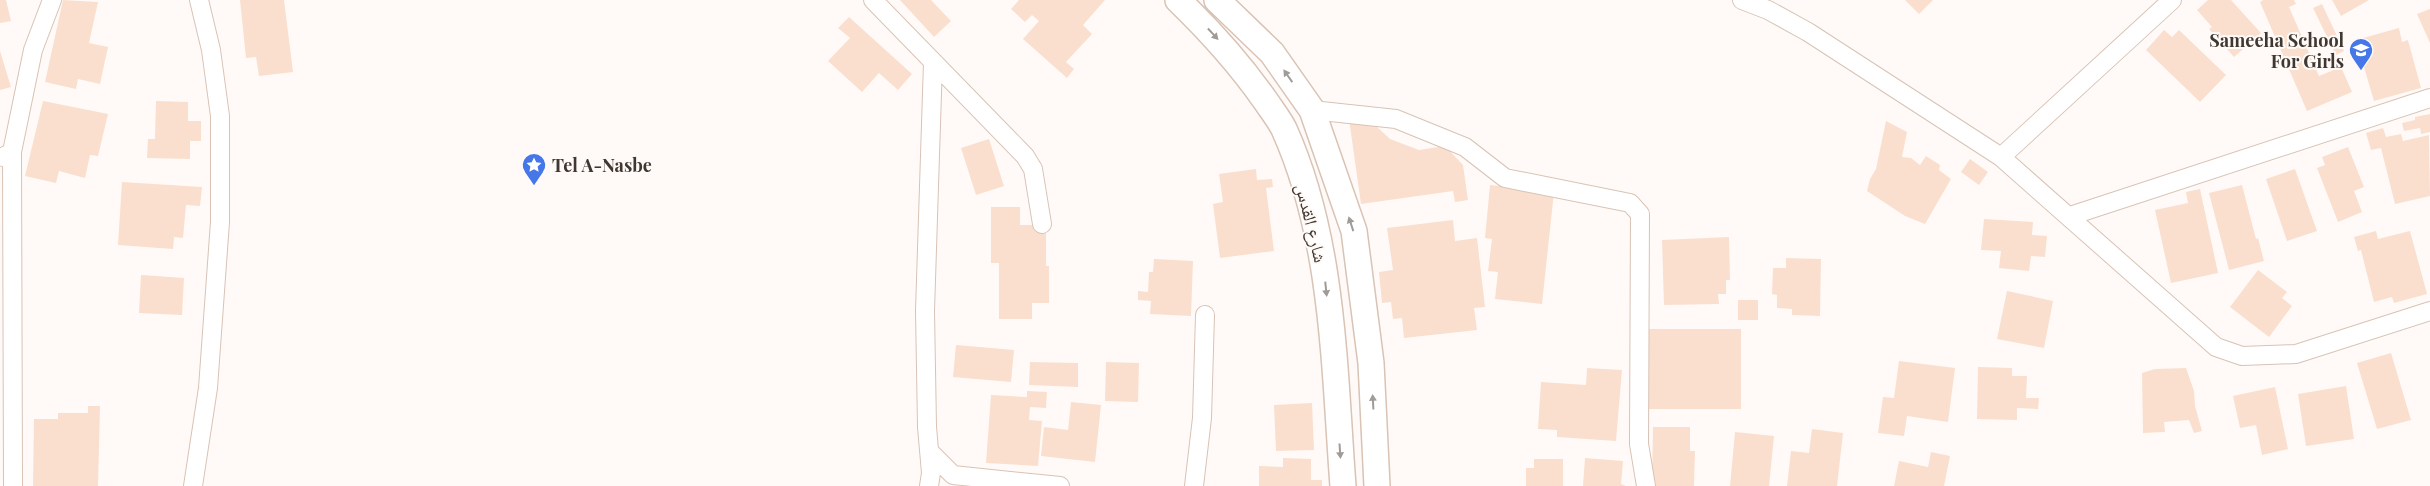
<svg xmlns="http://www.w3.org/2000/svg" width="2430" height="486" font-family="'Playfair Display','Noto Naskh Arabic',serif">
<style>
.building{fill:#fadfce}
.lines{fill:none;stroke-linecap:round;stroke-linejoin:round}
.street-casing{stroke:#d8c3b5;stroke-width:20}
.secondary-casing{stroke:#d8c3b5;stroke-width:28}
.street{stroke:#fff;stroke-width:18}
.secondary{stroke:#fff;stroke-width:25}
.oneway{fill:#9f9b98}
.labels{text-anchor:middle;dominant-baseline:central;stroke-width:4;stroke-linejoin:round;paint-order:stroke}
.poi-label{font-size:18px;font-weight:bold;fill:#3f3731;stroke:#fffaf7;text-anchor:end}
.street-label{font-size:18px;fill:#3f3731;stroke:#fffaf7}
</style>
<rect width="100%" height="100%" fill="#fffaf7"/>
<!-- building -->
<path class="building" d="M0,0H6L11,21L0,23Z
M63,0L98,2L89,43L108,47L100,84L78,79L76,89L45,82Z
M240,0H284L293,72L259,76L256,57L246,58Z
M900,0H931L951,21L934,37Z
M1019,0H1105L1083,25L1092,34L1066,62L1074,69L1067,78L1023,39L1039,21L1032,15L1025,22L1011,9Z
M1905,0H1933L1919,14Z
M2208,0H2231L2261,33L2234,57L2209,29L2212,27L2197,10Z
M2263,0H2294L2296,4L2289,7L2319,76L2341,67L2352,92L2307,111L2260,2Z
M2332,0H2369L2341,16Z
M2322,4L2344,51L2336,55L2313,8Z
M2430,9V43L2417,14Z
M849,17L912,74L898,90L879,73L862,92L828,61L850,38L838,28Z
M2399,28L2402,42L2408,40L2421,88L2374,101L2356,40Z
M2164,30L2172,37L2179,30L2226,75L2200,102L2146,50Z
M0,51L11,87L0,90Z
M43,101L108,114L98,156L90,155L85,178L59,171L56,183L25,176Z
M156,101L188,102V121H201V141H190V159L147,158L148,139H155Z
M2430,114V132L2421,134L2420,128L2404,131L2402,123L2415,120V117Z
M1349,119L1376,126L1390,139L1419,150L1445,146L1463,165L1468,200L1455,202L1453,191L1361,204Z
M1886,121L1907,132L1902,157L1911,158L1920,165L1926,156L1940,165L1939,170L1951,179L1925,224L1905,216L1867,191L1870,179L1876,169Z
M2383,128L2386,137L2401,134L2403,141L2429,135L2430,196L2395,204L2381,148L2371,150L2366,133Z
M989,139L1004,186L976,195L961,148Z
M2348,147L2364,187L2354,191L2362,212L2338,222L2317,168L2325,165L2322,157Z
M1970,159L1988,172L1979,185L1961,172Z
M1256,169L1257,180L1272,179L1273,187L1266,188L1274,251L1220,258L1213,204L1223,202L1219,174Z
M2295,169L2317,231L2287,241L2266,179Z
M122,182L202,187L200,206L186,205L183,238L174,237L173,249L118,245Z
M1490,185L1554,192L1542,304L1495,299L1498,272L1488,271L1492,239L1485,238Z
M2242,185L2256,239L2258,238L2264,261L2229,270L2209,193Z
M2200,189L2218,273L2171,283L2155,210L2188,203L2186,192Z
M991,207H1020V225H1046V266H1049V303H1032V319H999V263H991Z
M1984,219L2033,222L2032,235L2047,236L2045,257L2031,256L2029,271L1999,268L2001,251L1981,250Z
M1453,220L1455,241L1477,238L1485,307L1474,308L1477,330L1404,338L1402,318L1393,319L1391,302L1382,303L1379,272L1393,270L1387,228Z
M2376,231L2378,239L2410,231L2427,294L2394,303L2392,297L2374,302L2361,250L2358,251L2354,237Z
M1729,237L1730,280H1726V294H1718L1719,304L1664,305L1662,240Z
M1786,258L1821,259L1820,316L1792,315V309L1777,308V295L1772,294L1773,268H1786Z
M1154,259L1193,261L1191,316L1150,314L1151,301L1138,300V291L1148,292L1149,272H1153Z
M2258,270L2287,292L2282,298L2292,306L2269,337L2230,307Z
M141,275L184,278L182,315L139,313Z
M2007,291L2053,301L2044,348L1997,339Z
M1738,300H1758V320H1738Z
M1647,329H1741V409H1647Z
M956,345L1014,350L1011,382L953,377Z
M2391,353L2411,420L2377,429L2357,363Z
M1899,361L1955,368L1948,422L1907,416L1904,436L1878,433L1883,397L1894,398Z
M1030,362L1078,363V387L1029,385Z
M1106,362L1139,363L1138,402L1105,401Z
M1978,367L2012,368V376H2027L2026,398H2039L2038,409L2017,408V420L1977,419Z
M1587,368L1622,370L1616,441L1557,437V430L1538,429L1541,382L1586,385Z
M2186,368L2194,391L2195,406L2202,431L2194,433L2189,420L2164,422L2165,432L2143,433L2142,373L2155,369Z
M2346,386L2354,439L2306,446L2298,394Z
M2275,387L2288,449L2262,455L2256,425L2240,428L2233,396Z
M1027,391L1047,392L1046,408L1030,407L1029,420L1042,421L1038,466L986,463L991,395L1027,397Z
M1071,402L1101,405L1095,462L1041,456L1044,427L1068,430Z
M1312,403L1314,450L1276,451L1274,405Z
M88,406H100L98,486H33L34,419H58V413H88Z
M1653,427H1690V451H1695L1694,486H1655L1656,482H1652Z
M1812,429L1843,433L1837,486H1787L1791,451L1809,453Z
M1735,432L1774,436L1769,486H1730Z
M1931,452L1950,456L1944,486H1894L1899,461L1928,467Z
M1283,458L1311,459V480H1322V486H1259V466L1283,467Z
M1585,458L1623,461L1621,484L1626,486H1583Z
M1534,459H1563V486H1526V468H1534Z"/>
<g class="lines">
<!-- street casing -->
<g class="street-casing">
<path id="street" d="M873,0L1025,156L1033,169L1042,224
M1742,0L1768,10L1808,32L2001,157L2216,347L2242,356L2296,354L2430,311
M1312,110L1396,119L1465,147L1505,178L1630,203L1640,214L1639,444L1646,486
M12,152L13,486
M3,157L12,152L33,50L52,0
M2001,157L2172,0
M2070,216L2430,98
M930,452L953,475L1060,486
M193,486L208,388L220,222V116L211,50L199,0
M929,486L931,473L927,427L925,311L933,62
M1194,486L1202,418L1205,315"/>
</g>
<!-- secondary casing -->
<g class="secondary-casing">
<path id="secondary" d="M1178,0C1210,31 1239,63 1265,100C1271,109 1279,119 1284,129C1334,240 1334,367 1343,486
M1217,0L1272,53L1312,110L1354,231L1371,363L1377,486"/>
</g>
<!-- street -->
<use href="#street" class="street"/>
<!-- secondary -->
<use href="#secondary" class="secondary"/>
</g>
<!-- one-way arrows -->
<defs><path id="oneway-solid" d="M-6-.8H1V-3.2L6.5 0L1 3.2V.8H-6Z" transform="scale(1.25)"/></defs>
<g class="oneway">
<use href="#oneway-solid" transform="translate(1213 34) rotate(47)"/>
<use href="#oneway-solid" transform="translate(1288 76) rotate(-125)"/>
<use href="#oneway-solid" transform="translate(1351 224) rotate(-108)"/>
<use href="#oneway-solid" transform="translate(1326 289) rotate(84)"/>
<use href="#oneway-solid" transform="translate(1373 402) rotate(-93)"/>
<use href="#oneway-solid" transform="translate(1340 451) rotate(86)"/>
</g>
<!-- icons -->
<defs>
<g id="school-pin" transform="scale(1.25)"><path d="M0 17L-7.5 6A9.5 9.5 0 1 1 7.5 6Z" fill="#4577e8" stroke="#fffaf7"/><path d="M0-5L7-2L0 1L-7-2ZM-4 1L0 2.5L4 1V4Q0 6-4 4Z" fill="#fff"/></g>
<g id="sight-pin" transform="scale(1.25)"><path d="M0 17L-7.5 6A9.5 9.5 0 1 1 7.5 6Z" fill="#4577e8" stroke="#fffaf7"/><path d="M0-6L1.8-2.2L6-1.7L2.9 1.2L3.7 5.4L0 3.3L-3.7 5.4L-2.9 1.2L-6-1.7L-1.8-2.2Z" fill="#fff"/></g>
</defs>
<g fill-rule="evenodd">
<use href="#school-pin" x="2361" y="50"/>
<use href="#sight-pin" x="534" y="165"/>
</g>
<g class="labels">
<!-- poi labels -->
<g class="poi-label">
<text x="2344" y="40">Sameeha School<tspan x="2344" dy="21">For Girls</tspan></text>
<text x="552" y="165" text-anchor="start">Tel A-Nasbe</text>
</g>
<!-- street labels -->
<g class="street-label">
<text transform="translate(1312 223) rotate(76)">شارع القدس</text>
</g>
</g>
</svg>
